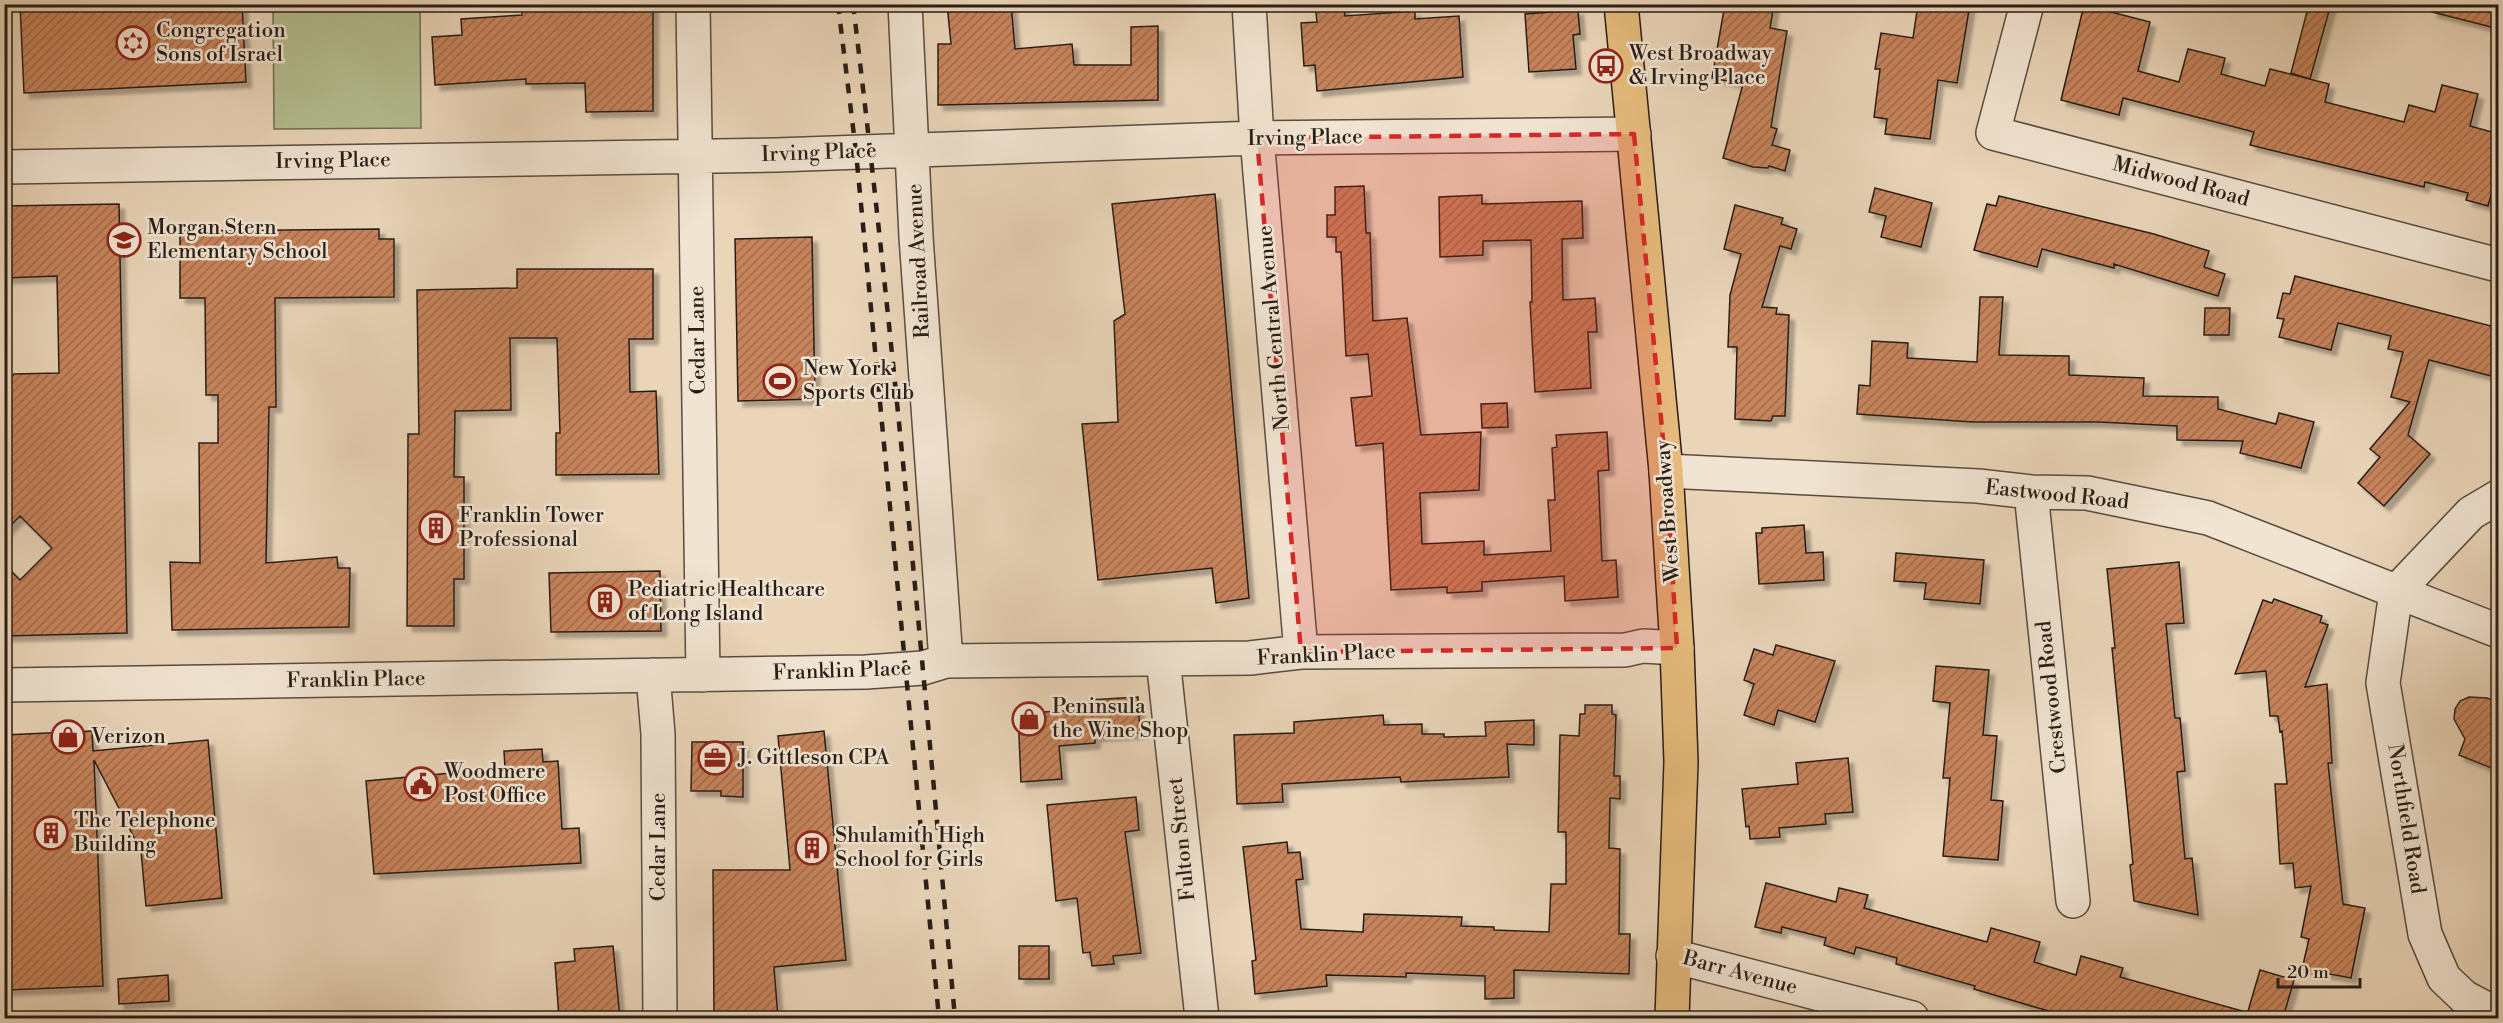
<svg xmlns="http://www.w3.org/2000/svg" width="2503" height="1023" font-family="'Libre Bodoni',serif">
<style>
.green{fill:#b4be91;stroke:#6e6e54;stroke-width:1.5}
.building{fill:url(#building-hatch);stroke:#281e17;stroke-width:1.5;filter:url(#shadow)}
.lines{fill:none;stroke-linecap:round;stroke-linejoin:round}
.minor-casing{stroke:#584c40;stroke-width:36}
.major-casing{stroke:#281e17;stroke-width:36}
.minor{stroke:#f1e4d2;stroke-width:33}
.major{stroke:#e5ba7c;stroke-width:33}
.rail{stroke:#281e17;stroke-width:4.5;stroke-dasharray:10 10;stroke-linecap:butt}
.marked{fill:#d62828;fill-opacity:0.2;stroke:#d62828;stroke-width:4.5;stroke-dasharray:12 8;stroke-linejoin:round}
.labels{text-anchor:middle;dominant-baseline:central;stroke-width:5;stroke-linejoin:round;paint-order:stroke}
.poi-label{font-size:21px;fill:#281e17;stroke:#f1e4d2;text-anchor:start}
.street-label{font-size:21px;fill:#281e17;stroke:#f1e4d2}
</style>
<defs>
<pattern id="building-hatch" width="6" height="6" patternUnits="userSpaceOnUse" patternTransform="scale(1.5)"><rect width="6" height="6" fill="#c7845b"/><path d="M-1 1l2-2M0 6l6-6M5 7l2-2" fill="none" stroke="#a26b4a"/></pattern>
<filter id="shadow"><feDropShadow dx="5.5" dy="5.5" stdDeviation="1.5" flood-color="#0004"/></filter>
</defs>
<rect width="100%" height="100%" fill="#ead5b9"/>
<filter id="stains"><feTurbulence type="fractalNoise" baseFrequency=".00333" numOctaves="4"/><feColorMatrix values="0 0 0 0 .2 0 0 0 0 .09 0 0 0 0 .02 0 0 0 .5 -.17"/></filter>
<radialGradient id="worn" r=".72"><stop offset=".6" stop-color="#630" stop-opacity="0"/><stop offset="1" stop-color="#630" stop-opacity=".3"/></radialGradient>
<!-- green -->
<path class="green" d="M273,5H420L421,128L274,129Z"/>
<!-- building -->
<path class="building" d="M20,4H242L246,82L24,93Z
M522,4H653V111L586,112L585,83L526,84V79L435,85L432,37L462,35L461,19L522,15Z
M947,4H1011L1015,49L1072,44L1074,65H1131V27L1158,26V100L938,105V44H951Z
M1315,4H1344L1345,16L1415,11V19L1459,16L1463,77L1317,91L1315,65L1304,66L1301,23L1317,22Z
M1725,4H1774L1770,28L1787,31L1771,127L1777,129L1772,145L1790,150L1785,171L1769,166L1768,168L1753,167L1723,158L1743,84L1712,78Z
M1918,4H1970L1957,83L1938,80L1930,139L1885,134L1887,119L1874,117L1880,69H1875L1881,33L1913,38Z
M2309,4H2331L2310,79L2291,73Z
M2433,4H2499V29L2432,12Z
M2084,5L2150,22L2138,71L2179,82L2188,49L2225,58L2221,74L2265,86L2270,69L2329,84L2325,102L2404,122L2409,105L2435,112L2442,85L2478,94L2470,126L2499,134V197L2491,195L2488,206L2466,200L2468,193L2425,182L2424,187L2250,145L2254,132L2123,98L2119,115L2061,100Z
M1578,10L1580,34L1573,35L1576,69L1529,72L1525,14Z
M1364,186L1366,233H1370L1373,321L1407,318L1421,435L1481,432L1479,490L1420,493L1422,544L1484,541V555L1551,551L1548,500H1555L1552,448L1557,447L1556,435L1607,432L1609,470L1598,471L1602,561L1616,560L1618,597L1565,601L1564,576L1482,582V591L1447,593V587L1391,590L1383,443L1356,446L1351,398L1372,396L1368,354L1346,356L1341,252H1336V237H1327V215H1335V187Z
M1875,188L1932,203L1921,247L1881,237L1886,216L1869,212Z
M1215,194L1249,598L1216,603L1212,568L1098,580L1082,424L1118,422L1114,321L1125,314L1112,204Z
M1482,195V204L1582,201L1583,238L1562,239L1563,300L1595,298L1597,332H1588L1591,388L1535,392L1530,302H1532L1531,240L1483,241V255L1440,257L1439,197Z
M1999,196L2154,234L2209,251L2204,267L2225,274L2218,296L2114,264V268L2042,249L2037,267L1974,250L1987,204L1996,206Z
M119,204L127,633L4,636V564L20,580L52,548L20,516L4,532V387L14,374L59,373L57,276L4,278V206Z
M1735,205L1783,218L1781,224L1797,229L1791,249L1780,246L1762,307L1777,308L1776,314L1789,315L1785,416H1773L1771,421L1735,419L1737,347H1728L1730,295L1741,254L1724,249Z
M379,229V239H394V297L275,298L276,407H269L266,563L337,557L338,568H350L349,627L172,630L170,562L200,563L199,443H218V395H206L205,298H180V231Z
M812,237L815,399L738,401L735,239Z
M517,269H653V339H629L630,392L656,391L659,474L556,475V433H560L557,338H510L511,410L455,411L454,477H464V579H454V626H407L408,434H419L417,290L517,288Z
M2295,276L2499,328V378L2429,360L2408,435L2430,454L2384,506L2358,483L2380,457L2370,449L2410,402L2391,397L2403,352L2388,349L2391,336L2338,323L2331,350L2279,337L2284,319L2277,318L2283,293L2290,294Z
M1980,297H2003L1999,355L2069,356V375L2144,378L2143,396L2218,397V409L2276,424L2279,413L2314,422L2301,468L2240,453L2243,441L2177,440V426L2099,422H1972L1857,414L1859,385L1870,386L1872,341L1908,343L1907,358L1977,362Z
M2205,308H2230L2229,335H2204Z
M1507,403L1508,427L1482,428L1481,404Z
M1804,525L1806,553L1823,552L1824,580L1759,584L1756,533H1762V528Z
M1896,553L1984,560L1980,604L1924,599L1926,583L1894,581Z
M2179,562L2184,623L2166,624L2175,718H2180L2185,771L2177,772L2185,859L2192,858L2198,915L2134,901L2130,865L2133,864L2112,648H2115L2107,569Z
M660,571L661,631L551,632L549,573Z
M2274,599L2322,616L2320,622L2328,625L2305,687L2327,684L2332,763H2328L2343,904L2365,908L2351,978L2302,969L2309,939L2301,937L2311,886L2295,888L2293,863L2280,864L2275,784H2287L2282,731L2280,732L2278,716H2270L2266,671L2235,674L2263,600L2272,603Z
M1776,645L1835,661L1815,722L1778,710L1774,725L1744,715L1754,684L1744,680L1754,649L1773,655Z
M1936,666L1989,670L1983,735L1997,736L1991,800L2003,801L1998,860L1943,856L1950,778H1943L1950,703L1933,701Z
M1138,697L1140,733L1095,736V743L1059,746L1062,779L1021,782L1018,713L1089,710V700Z
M2469,697L2487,698L2499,703V771L2459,755L2465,739L2454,719L2455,709L2460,701Z
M1585,705H1612V714L1616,715L1614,776H1620V799L1610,798L1609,848L1620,849L1619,934H1630L1629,974L1514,970V998L1485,999V976L1406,973V977L1326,975L1327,986L1255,994L1252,961L1256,960L1243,847L1287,842L1288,853L1300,852L1303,879L1296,880L1301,929L1363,932L1364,914L1462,917L1461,926L1494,927V930L1549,932L1551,884H1566V832H1558L1560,735L1579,736L1580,714H1585Z
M1383,715L1384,725L1422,724V734H1444V737L1486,736L1485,722L1534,720V745L1507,744L1509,777L1401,782L1400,777L1282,784L1283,802L1237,804L1234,735L1294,733V722Z
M92,731L93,751L208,740L222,898L146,906L141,851L94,760L103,986L7,990L4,735Z
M824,731L846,960L774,967L778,1018H714L713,870H790L778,736Z
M692,742H743V797L721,796V791H691Z
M542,749L543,762L558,761L562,829L579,828L581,863L374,874L366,781L505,768L504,751Z
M1848,758L1853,812L1825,814L1826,824L1779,828L1780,837L1750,839L1749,826L1746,827L1742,789L1798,784L1796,763Z
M1136,797L1139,830L1125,832L1141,953L1113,956L1114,964L1092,966L1090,952L1083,953L1077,898L1056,901L1047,805Z
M1766,883L1836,902L1839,888L1868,895L1864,908L1987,942L1991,928L2040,942L2034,962L2076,975L2081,956L2123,968L2120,977L2246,1012L2245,1018H2074L2038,1008L1974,989L1975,986L1896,964L1897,958L1856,947L1854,954L1824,945L1826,938L1782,927L1781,933L1755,927Z
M613,946L620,1018H559L555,963L575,961L574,949Z
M1019,946H1049V979H1019Z
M2260,970L2294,980L2283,1018H2246Z
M168,975L169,1001L119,1004L118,979Z"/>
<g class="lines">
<!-- minor casing -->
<g class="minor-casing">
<path id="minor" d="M693,4L703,675
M905,4L916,237L946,661
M1249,4L1257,138L1301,652
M2027,4L1993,133L2498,265
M4,167L776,155L1257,138L1634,134
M1666,471L1978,486L2031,492L2087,493L2208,518L2498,631
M2031,492L2073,901
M2498,497L2471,513L2396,592L2383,683L2425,934L2444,978L2464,997L2498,1015
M1163,659L1202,1018
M653,675L658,734L660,1018
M4,685L866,672L923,668L946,661L1250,658L1301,652L1625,650L1643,646L1677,648
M1673,956L1912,1018"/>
</g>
<!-- major casing -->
<g class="major-casing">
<path id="major" d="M1621,4L1666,471L1677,648L1681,762L1672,1018"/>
</g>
<!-- minor -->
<use href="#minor" class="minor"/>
<!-- major -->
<use href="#major" class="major"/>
<!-- rail -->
<path class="rail" d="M838,4L856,152L939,1018
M853,4C894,342 924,680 955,1018"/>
</g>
<!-- marked area -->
<path class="marked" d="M1634,134L1666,471L1677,648L1301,652L1257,138Z"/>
<!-- icons -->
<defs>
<g id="synagogue-ring" transform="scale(1.725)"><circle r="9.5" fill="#f1e4d2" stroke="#8f2418" stroke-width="1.5"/><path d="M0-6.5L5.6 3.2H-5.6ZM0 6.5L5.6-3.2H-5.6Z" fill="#8f2418"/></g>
<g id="bus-ring" transform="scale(1.725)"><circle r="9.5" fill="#f1e4d2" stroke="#8f2418" stroke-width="1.5"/><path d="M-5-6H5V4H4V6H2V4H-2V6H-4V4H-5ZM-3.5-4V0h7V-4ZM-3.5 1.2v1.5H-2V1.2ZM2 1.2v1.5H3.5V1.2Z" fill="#8f2418"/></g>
<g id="school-ring" transform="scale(1.725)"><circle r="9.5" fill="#f1e4d2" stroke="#8f2418" stroke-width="1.5"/><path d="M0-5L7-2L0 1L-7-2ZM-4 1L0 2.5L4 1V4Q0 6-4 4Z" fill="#8f2418"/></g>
<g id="stadium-ring" transform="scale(1.725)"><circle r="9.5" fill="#f1e4d2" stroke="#8f2418" stroke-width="1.5"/><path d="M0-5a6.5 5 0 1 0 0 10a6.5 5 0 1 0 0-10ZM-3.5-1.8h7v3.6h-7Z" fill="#8f2418"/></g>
<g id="building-ring" transform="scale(1.725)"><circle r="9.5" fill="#f1e4d2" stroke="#8f2418" stroke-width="1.5"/><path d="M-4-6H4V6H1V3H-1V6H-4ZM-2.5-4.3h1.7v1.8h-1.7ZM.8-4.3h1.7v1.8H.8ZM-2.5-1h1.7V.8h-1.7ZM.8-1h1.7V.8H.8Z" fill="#8f2418"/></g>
<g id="shop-ring" transform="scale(1.725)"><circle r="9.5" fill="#f1e4d2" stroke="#8f2418" stroke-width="1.5"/><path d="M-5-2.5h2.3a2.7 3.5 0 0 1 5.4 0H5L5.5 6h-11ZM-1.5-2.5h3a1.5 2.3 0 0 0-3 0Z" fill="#8f2418"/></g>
<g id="office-ring" transform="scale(1.725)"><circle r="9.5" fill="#f1e4d2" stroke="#8f2418" stroke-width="1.5"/><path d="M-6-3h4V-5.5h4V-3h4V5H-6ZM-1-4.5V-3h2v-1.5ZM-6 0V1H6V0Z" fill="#8f2418"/></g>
<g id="civic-ring" transform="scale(1.725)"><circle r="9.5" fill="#f1e4d2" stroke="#8f2418" stroke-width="1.5"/><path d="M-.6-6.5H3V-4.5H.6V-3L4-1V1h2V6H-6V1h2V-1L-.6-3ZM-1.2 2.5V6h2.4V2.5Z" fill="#8f2418"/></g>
</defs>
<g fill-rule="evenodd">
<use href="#synagogue-ring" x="133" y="43"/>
<use href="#bus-ring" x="1606" y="66"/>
<use href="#school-ring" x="124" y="240"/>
<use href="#stadium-ring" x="780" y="381"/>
<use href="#building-ring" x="436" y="528"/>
<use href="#building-ring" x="605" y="602"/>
<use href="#shop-ring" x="1029" y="719"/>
<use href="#shop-ring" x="68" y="737"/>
<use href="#office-ring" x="715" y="758"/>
<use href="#civic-ring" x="421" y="784"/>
<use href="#building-ring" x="51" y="833"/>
<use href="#building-ring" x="812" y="848"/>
</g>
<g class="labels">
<!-- poi labels -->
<g class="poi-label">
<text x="156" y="31">Congregation<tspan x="156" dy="24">Sons of Israel</tspan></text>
<text x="1629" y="54">West Broadway<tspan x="1629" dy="24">&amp; Irving Place</tspan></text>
<text x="147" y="228">Morgan Stern<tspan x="147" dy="24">Elementary School</tspan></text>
<text x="803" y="369">New York<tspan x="803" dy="24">Sports Club</tspan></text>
<text x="459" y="516">Franklin Tower<tspan x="459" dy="24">Professional</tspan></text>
<text x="628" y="590">Pediatric Healthcare<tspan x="628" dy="24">of Long Island</tspan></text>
<text x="1052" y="707">Peninsula<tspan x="1052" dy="24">the Wine Shop</tspan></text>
<text x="91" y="737">Verizon</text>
<text x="738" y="758">J. Gittleson CPA</text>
<text x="444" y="772">Woodmere<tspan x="444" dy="24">Post Office</tspan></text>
<text x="74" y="821">The Telephone<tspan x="74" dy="24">Building</tspan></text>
<text x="835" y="836">Shulamith High<tspan x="835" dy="24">School for Girls</tspan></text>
</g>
<!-- street labels -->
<g class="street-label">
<text transform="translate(1305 138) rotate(-1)">Irving Place</text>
<text transform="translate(819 153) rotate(-2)">Irving Place</text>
<text transform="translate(333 161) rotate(-1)">Irving Place</text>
<text transform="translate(2181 182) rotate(15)">Midwood Road</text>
<text transform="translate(919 261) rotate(-93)">Railroad Avenue</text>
<text transform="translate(1274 328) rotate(-95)">North Central Avenue</text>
<text transform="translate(698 340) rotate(-91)">Cedar Lane</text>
<text transform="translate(2057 495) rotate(6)">Eastwood Road</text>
<text transform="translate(1668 511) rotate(-94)">West Broadway</text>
<text transform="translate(1326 655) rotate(-3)">Franklin Place</text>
<text transform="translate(842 671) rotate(-2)">Franklin Place</text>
<text transform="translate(356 680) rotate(-1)">Franklin Place</text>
<text transform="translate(2052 697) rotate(-96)">Crestwood Road</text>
<text transform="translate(2406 819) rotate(81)">Northfield Road</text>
<text transform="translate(1182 839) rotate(-96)">Fulton Street</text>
<text transform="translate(659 847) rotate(-90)">Cedar Lane</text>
<text transform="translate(1740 973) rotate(15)">Barr Avenue</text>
</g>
</g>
<!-- margin -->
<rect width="2503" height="1023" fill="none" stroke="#ead5b9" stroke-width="24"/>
<rect x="6" y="6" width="2491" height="1011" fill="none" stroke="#281e17" stroke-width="3"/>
<rect x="12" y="12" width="2479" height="999" fill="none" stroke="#281e17" stroke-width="1.5"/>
<!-- scale -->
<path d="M2278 978v9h82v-9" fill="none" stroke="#281e17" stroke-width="3"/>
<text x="2287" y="978" font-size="18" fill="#281e17" stroke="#f1e4d2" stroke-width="4.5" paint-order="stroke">20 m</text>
<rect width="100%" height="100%" filter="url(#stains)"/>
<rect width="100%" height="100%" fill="url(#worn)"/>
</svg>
